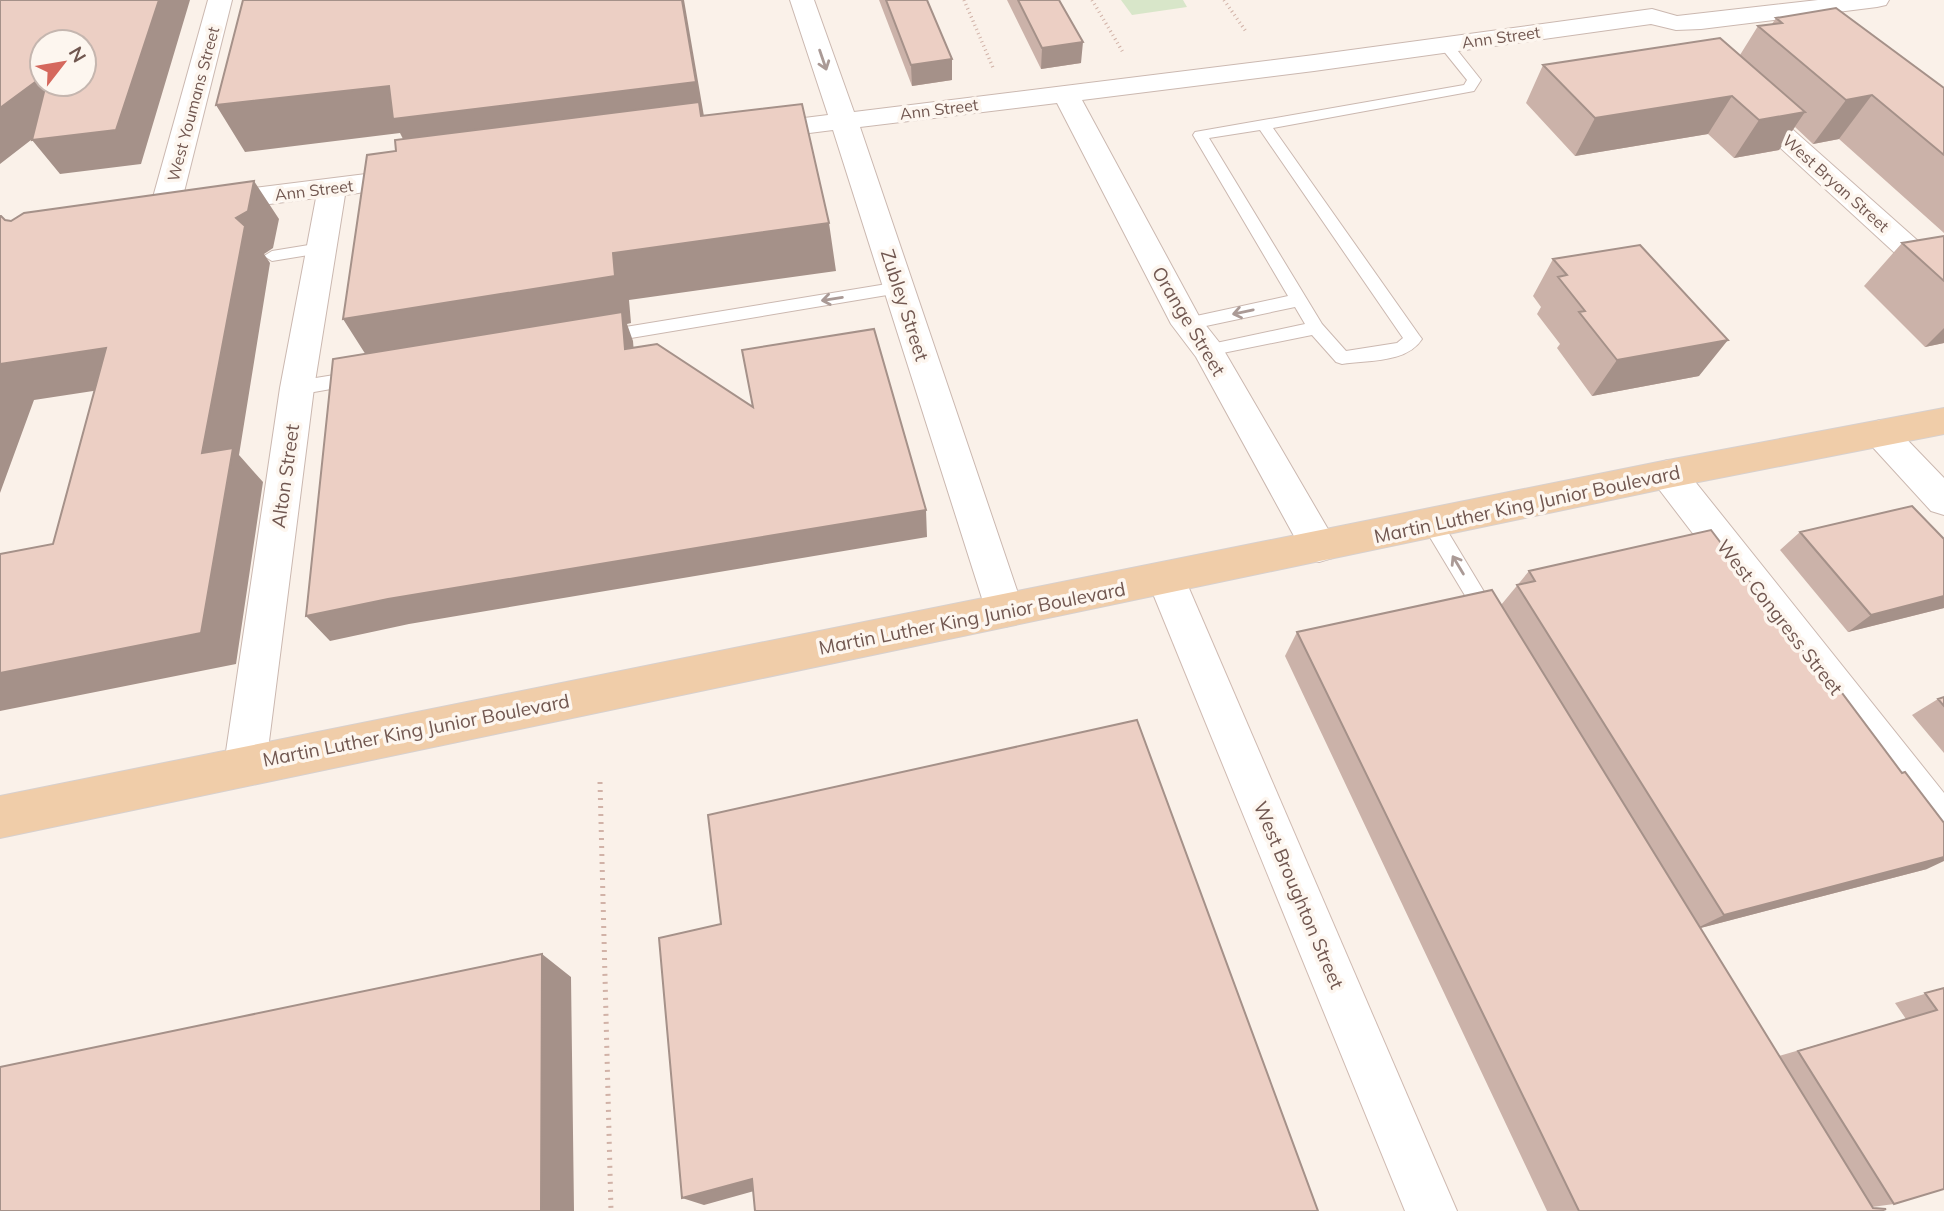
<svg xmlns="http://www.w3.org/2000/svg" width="1944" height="1211" font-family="Mulish,sans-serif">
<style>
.green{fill:#d8e6c9}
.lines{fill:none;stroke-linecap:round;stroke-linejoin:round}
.lane-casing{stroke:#cbb8b0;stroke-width:2}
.street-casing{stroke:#cbb8b0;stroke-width:2}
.secondary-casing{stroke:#cfbab1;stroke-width:2}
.primary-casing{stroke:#d7d0ce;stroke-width:2}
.path-far1{stroke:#d1b2a7;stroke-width:3.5;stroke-dasharray:1 3.5;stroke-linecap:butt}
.path{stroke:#d1b2a7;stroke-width:5;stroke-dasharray:2 6;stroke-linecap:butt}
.lane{fill:#fff;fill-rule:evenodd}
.street{fill:#fff;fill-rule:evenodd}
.secondary{fill:#fff;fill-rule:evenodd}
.primary{fill:#f0cda9;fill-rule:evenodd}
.wall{fill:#cbb2a9}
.shaded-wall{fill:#a59189}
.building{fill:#eccfc4;stroke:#a59189;stroke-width:2}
.oneway{stroke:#aa9a96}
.labels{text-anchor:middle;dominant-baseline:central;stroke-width:7;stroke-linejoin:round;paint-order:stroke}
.far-street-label{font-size:16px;fill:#715750;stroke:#fdf6ef}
.street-label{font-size:19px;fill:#715750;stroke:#fdf6ef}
</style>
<rect width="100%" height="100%" fill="#faf1e9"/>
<!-- green -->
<path class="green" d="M1121,0H1183L1187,7L1132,15Z"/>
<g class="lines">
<!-- lane casing -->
<g class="lane-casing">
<path id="lane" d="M1445,40L1450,41L1481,80L1474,91L1273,128L1419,335L1422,339C1407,363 1368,360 1342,364L1336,362L1312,335L1208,356L1202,354L1199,350L1202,346L1305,324L1295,307L1187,330L1178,324L1187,318L1288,296L1193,135L1195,132L1464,85L1467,80L1438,44ZM1260,130L1403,338L1397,343L1346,351L1322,324L1209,138Z
M321,243L329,248L327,252L272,261L264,256L272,251Z
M899,282L907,288L905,292L601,343L592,337L601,331Z
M359,371L365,373L368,378L365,383L297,395L291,393L288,388L291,383L297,381Z
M1432,515L1439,517L1495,610L1499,616L1495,622L1488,625L1481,622L1425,529L1422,523L1425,517Z"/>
</g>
<!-- street casing -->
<g class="street-casing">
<path id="street" d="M208,0H232L180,208L175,215L165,217L155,215L150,208Z
M790,0H814L854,112L1314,55L1652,9L1677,16L1818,0H1889L1886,5L1877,7L1701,29L1676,30L1651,24L1314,71L1082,100L1200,318L1219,342L1332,536L1338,547L1332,558L1319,562L1306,558L1196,357L1171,324L1057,103L860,127L1024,611L1019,622L1005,627L991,622L986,611L833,130L755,140L745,138L741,132L745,126L755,124L828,115Z
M1747,95L1756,97L1944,264V291L1933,288L1738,109L1734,103L1738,97Z
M414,168L424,171L428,177L424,183L345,195L314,388L266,765L260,779L245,784L230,779L224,765L280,388L316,198L214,211L204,208L200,202L204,196L214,193Z
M1880,420L1892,424L1944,478V515L1931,511L1868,442L1863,433L1868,424Z
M1668,460L1681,464L1944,793V848L1929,842L1655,484L1650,474L1655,464Z"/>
</g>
<!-- secondary casing -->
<g class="secondary-casing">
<path id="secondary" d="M1166,563L1179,568L1185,579L1457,1211H1405L1147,579L1153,568Z"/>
</g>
<!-- primary casing -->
<g class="primary-casing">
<path id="primary" d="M1944,408V434L1668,488L0,838V796L1668,460Z"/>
</g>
<!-- path-far1 -->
<path class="path-far1" d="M964,0L994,70
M1092,0L1124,54
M1224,0L1247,33"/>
<!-- path -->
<path class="path" d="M600,782L611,1211"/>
<!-- lane -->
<use href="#lane" class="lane"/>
<!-- street -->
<use href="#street" class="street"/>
<!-- secondary -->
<use href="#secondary" class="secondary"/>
<!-- primary -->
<use href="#primary" class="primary"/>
</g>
<!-- wall -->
<path class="wall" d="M879,0H927L952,80L912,86Z
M1007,0H1059L1081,63L1041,69Z
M1776,18L1944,88V233L1839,139L1813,144L1795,127L1779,150L1734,158L1708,134L1575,156L1526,103L1543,65L1740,55L1758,26L1772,24Z
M1944,236V343L1925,347L1864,286L1902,243Z
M1553,259L1699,376L1592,396L1557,348L1560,344L1537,314L1541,307L1533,296Z
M1800,532L1944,608L1848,632L1780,550Z
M1529,571L1927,869L1700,928L1779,1056L1906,1019L1895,1003L1944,988L1894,1204L1872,1207L1873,1208L1881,1211H1547L1285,656L1297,632L1501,605Z
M1938,699L1944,706V753L1912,715Z"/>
<!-- shaded-wall -->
<path class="shaded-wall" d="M159,0H190L141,164L60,174L32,140Z
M682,0H684L706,128L416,165L400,133L245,152L216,105Z
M1083,42L1081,63L1041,69L1042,48Z
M952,59V80L912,86L911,65Z
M42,77V84H58L75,106L0,164V108Z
M1872,95L1839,139L1813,144L1846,100Z
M1732,96L1708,134L1575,156L1595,118Z
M1805,112L1779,150L1734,158L1759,120Z
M254,181L279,219L273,248L264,254L270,263L239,455L263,482L236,664L0,711V673L202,453L236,218Z
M829,223L836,271L629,300L631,323L627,324L633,341L636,378L373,366L343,319L613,253Z
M1944,328V343L1925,347Z
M1728,340L1699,376L1592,396L1617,360Z
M106,348L139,384L34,400L0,493V364Z
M926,510L927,537L409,624L330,641L306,616L388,599Z
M1944,596V608L1848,632L1871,615Z
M1944,857V861L1927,869L1693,930L1724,915Z
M542,954L571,977L574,1211H541Z
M752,1179L768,1187L704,1205L682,1198Z"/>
<!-- building -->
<path class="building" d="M0,0H159L116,130L32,140L46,84H84V42H42V77L0,108Z
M243,0H682L696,82L393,119L389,86L216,105Z
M886,0H927L952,59L911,65Z
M1018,0H1059L1083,42L1042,48Z
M1836,8L1944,88V155L1872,95L1846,100L1758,26L1782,23L1776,18Z
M1720,38L1805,112L1759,120L1732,96L1595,118L1543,65Z
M699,102L701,116L802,104L829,223L613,253L615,276L343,319L367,155L396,151L395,140Z
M254,181L248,211L236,218L245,226L202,453L233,448L201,633L0,673V554L53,544L106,348L0,364V216H1L5,220L11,221L24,213Z
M1944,236V281L1902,243Z
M1640,245L1728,340L1617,360L1579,312L1585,311L1558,277L1567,275L1553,259Z
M622,312L625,349L657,344L753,407L742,350L874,329L926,510L388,599L306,616L333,359Z
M1912,506L1944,539V596L1871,615L1800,532Z
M1711,530L1821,675L1827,673L1902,773L1905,772L1944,823V857L1724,915L1517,585L1535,581L1529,571Z
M1492,590L1873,1208L1886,1209L1881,1211H1579L1297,632Z
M1944,697V706L1938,699Z
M1137,720L1318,1211H755L752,1179L682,1198L659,938L721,924L708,815Z
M542,954L541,1211H0V1067Z
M1944,988V1189L1894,1204L1798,1051L1937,1010L1925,993Z"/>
<!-- one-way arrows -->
<defs><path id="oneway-shaft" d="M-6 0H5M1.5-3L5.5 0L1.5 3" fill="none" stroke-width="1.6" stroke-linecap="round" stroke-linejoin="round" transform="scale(1.75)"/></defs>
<g class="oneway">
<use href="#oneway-shaft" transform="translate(823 60) rotate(71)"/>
<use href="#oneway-shaft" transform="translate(832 299) rotate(171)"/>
<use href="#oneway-shaft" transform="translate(1243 312) rotate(168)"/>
<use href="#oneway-shaft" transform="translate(1458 565) rotate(-121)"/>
</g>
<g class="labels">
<!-- far-street labels -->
<g class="far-street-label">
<text transform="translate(1501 37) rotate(-8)">Ann Street</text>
<text transform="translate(193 104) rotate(-75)">West Youmans Street</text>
<text transform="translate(939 109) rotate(-7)">Ann Street</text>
<text transform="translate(1836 183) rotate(42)">West Bryan Street</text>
<text transform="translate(314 190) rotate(-7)">Ann Street</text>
</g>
<!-- street labels -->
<g class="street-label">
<text transform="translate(905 305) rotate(72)">Zubley Street</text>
<text transform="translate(1189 321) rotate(59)">Orange Street</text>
<text transform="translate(285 476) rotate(-82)">Alton Street</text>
<text transform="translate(1527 504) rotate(-12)">Martin Luther King Junior Boulevard</text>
<text transform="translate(1780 617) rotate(52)">West Congress Street</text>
<text transform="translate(972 618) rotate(-11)">Martin Luther King Junior Boulevard</text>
<text transform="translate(416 730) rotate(-11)">Martin Luther King Junior Boulevard</text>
<text transform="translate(1299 895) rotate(67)">West Broughton Street</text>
</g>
</g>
<!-- north arrow -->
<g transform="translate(63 63) rotate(59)"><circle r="33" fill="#fdf6ef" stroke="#c5b6af" stroke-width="2"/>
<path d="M0-5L12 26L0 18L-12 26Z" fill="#d5685d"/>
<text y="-10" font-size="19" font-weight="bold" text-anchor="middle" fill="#715750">N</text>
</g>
</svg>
